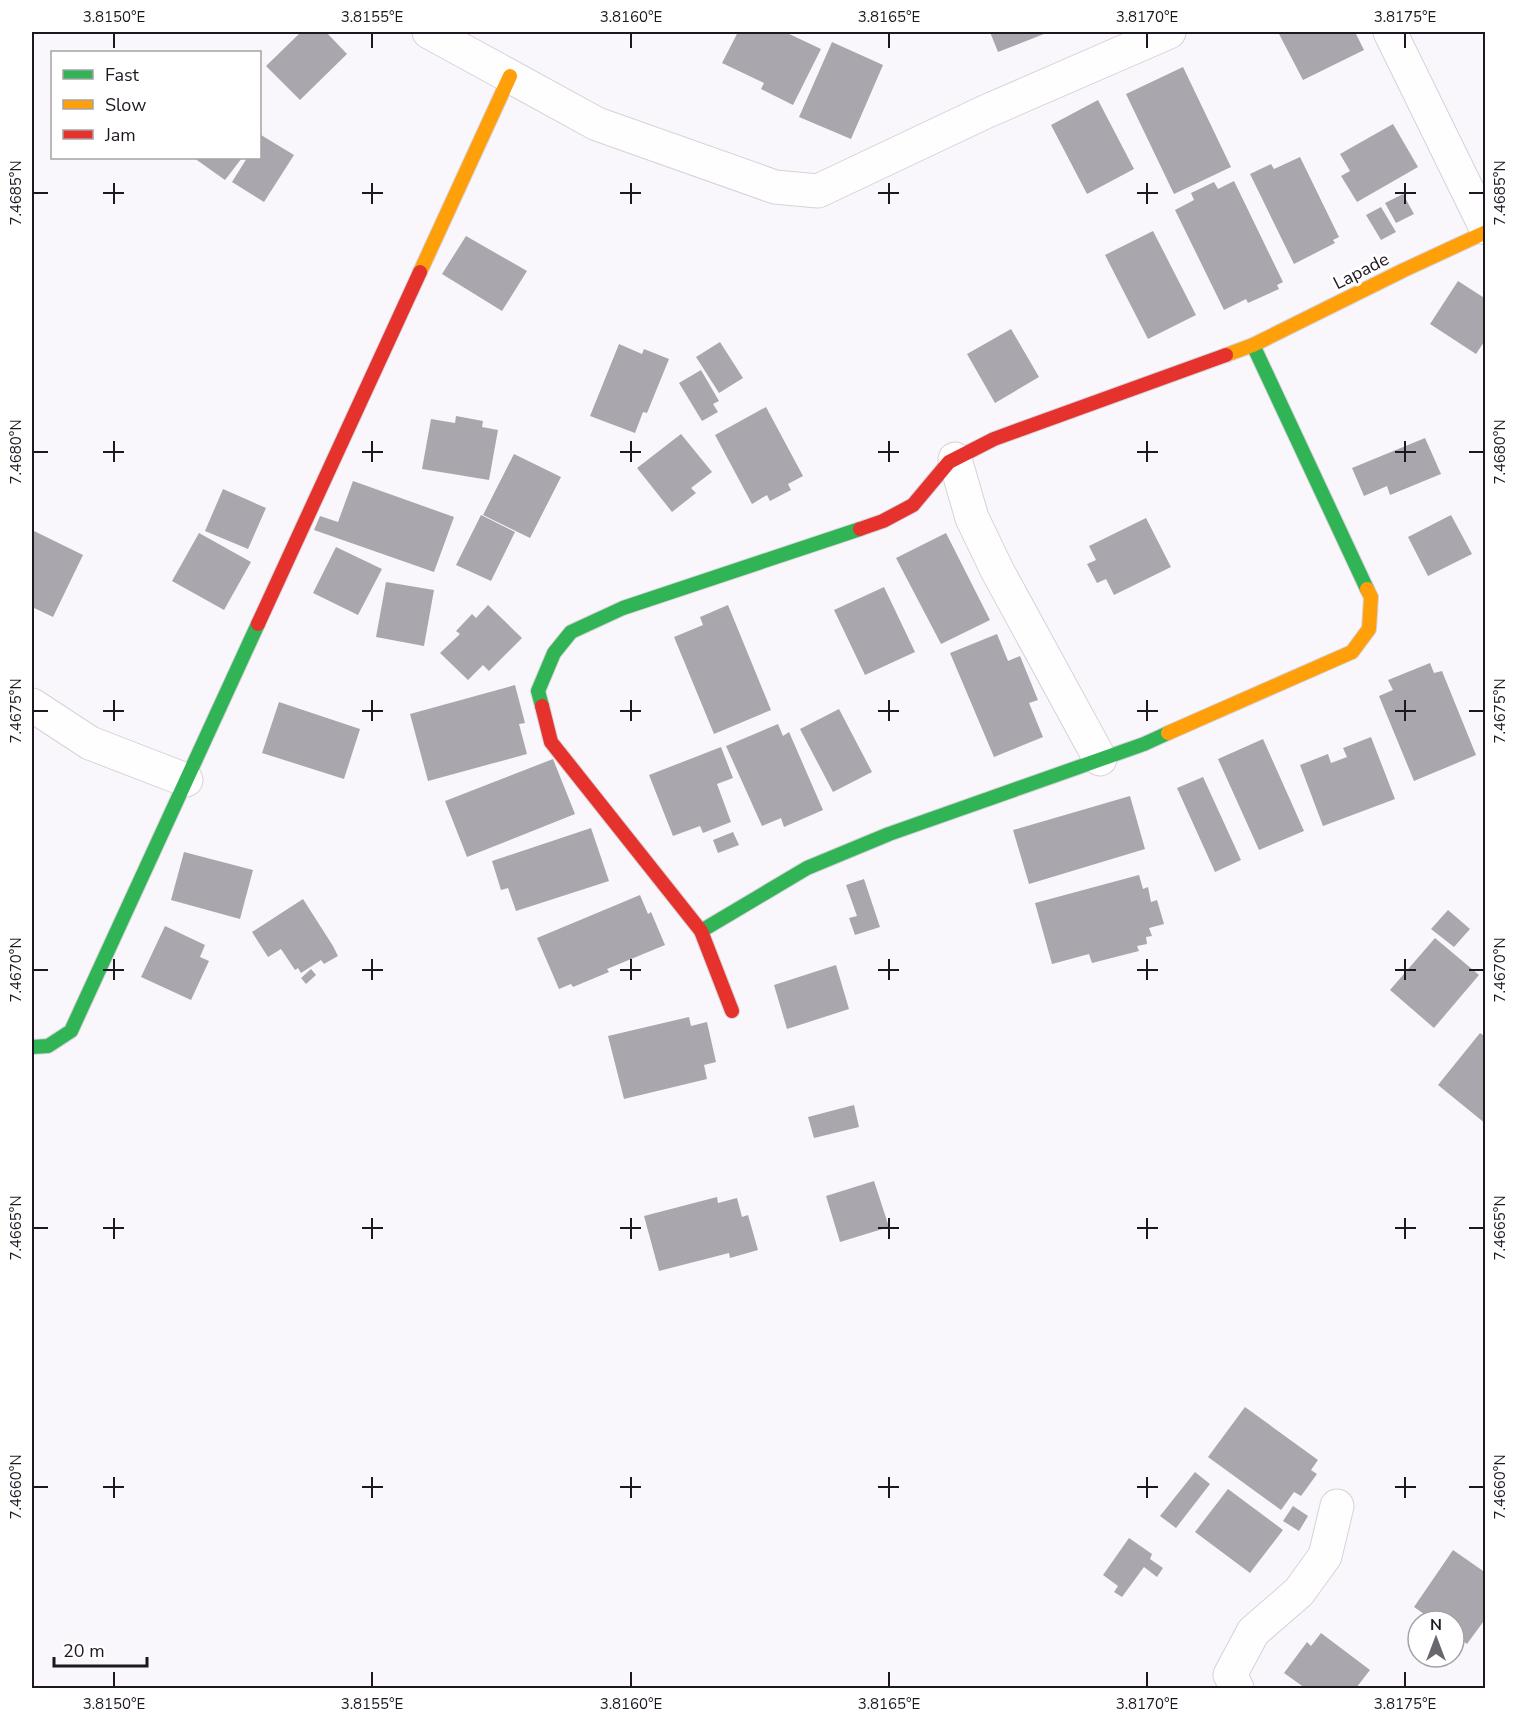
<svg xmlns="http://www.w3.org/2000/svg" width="1517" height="1720" font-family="'Nunito Sans',sans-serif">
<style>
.building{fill:#aaa6ad}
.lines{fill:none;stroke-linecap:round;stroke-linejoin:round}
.street-casing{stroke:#d6d2d9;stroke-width:35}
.fast-casing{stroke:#d6d2d9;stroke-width:16}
.slow-casing{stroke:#d6d2d9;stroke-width:16}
.jam-casing{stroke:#d6d2d9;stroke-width:16}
.street{stroke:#fefefe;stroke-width:33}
.fast{stroke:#30b455;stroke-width:14}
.slow{stroke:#ff9f0a;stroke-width:14}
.jam{stroke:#e5322d;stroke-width:14}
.ticks{fill:none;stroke:#1e1722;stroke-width:2}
.labels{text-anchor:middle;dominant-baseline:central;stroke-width:6;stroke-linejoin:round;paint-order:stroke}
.street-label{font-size:18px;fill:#1e1722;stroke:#fff}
.neatline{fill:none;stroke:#1e1722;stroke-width:2}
.ticks-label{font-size:15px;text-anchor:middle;fill:#1e1722}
</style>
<rect width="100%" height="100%" fill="#f9f7fb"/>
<!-- building -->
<path class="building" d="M301,32H326L347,54L300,100L266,66Z
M738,32H785L821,49L793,105L761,89L764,83L722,63Z
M990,32H1049L998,52Z
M1278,32H1355L1364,50L1303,80Z
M832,42L883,65L851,139L799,117Z
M1183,67L1231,167L1174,194L1126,94Z
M1098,100L1134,169L1087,194L1051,125Z
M1393,124L1418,167L1357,202L1341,176L1350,171L1340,154Z
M261,135L294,155L264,202L232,182L247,158H260Z
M1300,157L1339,237L1333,240L1335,243L1294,264L1250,174L1271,164L1274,169Z
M194,158H242L225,180Z
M1234,181L1283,282L1277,285L1279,289L1248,303L1246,299L1224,310L1175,210L1194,200L1191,193L1214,182L1218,189Z
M1403,194L1414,214L1396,223L1385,203Z
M1381,207L1396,232L1381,240L1366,215Z
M1153,231L1196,315L1148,339L1105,255Z
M466,236L527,271L502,311L442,274Z
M1458,281L1486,299V339L1476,354L1430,324Z
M1011,329L1039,377L995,403L967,354Z
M720,342L743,378L719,393L696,357Z
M619,344L642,354L644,349L669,359L647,413L643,412L635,433L590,416Z
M701,370L719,401L713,404L718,412L702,421L679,383Z
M766,407L803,476L788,484L791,490L770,501L767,495L752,504L715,435Z
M456,416L483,421L482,427L498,430L489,480L422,469L431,419L455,423Z
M681,434L712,472L691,488L696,493L672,512L637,468Z
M1425,438L1441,474L1390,495L1387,486L1364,496L1352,468Z
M514,454L561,477L530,538L483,515Z
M353,481L454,517L434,572L314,530L320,516L338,522Z
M223,489L266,508L248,549L205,531Z
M481,515L515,532L491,581L456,565Z
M1451,515L1472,554L1428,576L1408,537Z
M1146,518L1171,567L1114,595L1106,579L1097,583L1087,564L1096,560L1089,546Z
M32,530L83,555L53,617L32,607Z
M199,533L251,562L224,610L172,581Z
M946,533L990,620L941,644L896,558Z
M336,547L382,569L358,615L313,593Z
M386,582L434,590L424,646L376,637Z
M884,587L915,652L865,675L834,610Z
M488,605L522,638L489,671L483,665L468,680L440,653L460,634L456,631L472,614L476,618Z
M728,605L771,710L714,734L674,637L703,625L700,617Z
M997,634L1008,661L1020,656L1038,700L1029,703L1043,737L994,757L950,653Z
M1430,663L1434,673L1442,671L1476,755L1414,781L1379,696L1393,690L1388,680Z
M515,685L525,723L519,724L527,754L428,781L410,714Z
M279,702L360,729L344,779L262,753Z
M839,709L872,772L833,792L800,729Z
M778,724L783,736L789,732L823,810L784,827L781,818L762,826L726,746Z
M1371,737L1395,799L1323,826L1300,765L1328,754L1331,763L1347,757L1343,748Z
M1263,739L1304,831L1259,850L1218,759Z
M721,747L733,778L717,784L731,822L703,833L700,826L673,836L649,775Z
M553,759L575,814L467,857L445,801Z
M1203,777L1241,860L1215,872L1177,788Z
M1130,796L1145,849L1029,884L1013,830Z
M591,828L609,881L516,911L508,888L501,890L492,861Z
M733,832L739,845L718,853L713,840Z
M184,852L253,870L240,919L171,900Z
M1139,875L1143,889L1148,887L1151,902L1157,900L1164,924L1149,928L1152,936L1146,937L1147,944L1137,946L1139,951L1092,963L1089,954L1052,964L1035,903Z
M864,879L880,927L855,935L849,918L857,916L846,885Z
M640,895L648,914L651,912L665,945L607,969L609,972L573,987L571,984L559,989L537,938Z
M303,899L333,946L338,956L324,964L321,960L301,973L298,968L295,970L281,949L268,957L252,932Z
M1448,910L1470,929L1454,947L1431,929Z
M165,926L205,945L200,957L209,961L191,1000L141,977Z
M1435,938L1479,975L1434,1028L1390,990Z
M836,965L849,1009L787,1029L774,985Z
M311,969L316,975L306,984L301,978Z
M689,1017L691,1026L707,1022L716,1062L704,1065L707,1079L624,1099L608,1036Z
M1480,1033L1486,1037V1124L1438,1085Z
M854,1105L859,1127L814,1138L808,1117Z
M874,1181L889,1227L840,1242L826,1196Z
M717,1197L718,1203L737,1198L742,1217L748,1215L758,1250L730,1258L729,1253L659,1271L644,1216Z
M1245,1407L1318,1460L1311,1470L1317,1474L1301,1496L1294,1492L1281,1510L1208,1457Z
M1195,1472L1210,1484L1176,1528L1160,1516Z
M1228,1489L1283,1530L1250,1573L1195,1532Z
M1293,1506L1308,1516L1299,1531L1283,1521Z
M1129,1538L1152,1554L1150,1559L1163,1568L1157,1577L1144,1567L1122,1597L1114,1592L1118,1586L1103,1575Z
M1453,1550L1486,1573V1618L1467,1644L1454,1635V1621H1434L1414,1607Z
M1321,1633L1370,1670L1356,1688H1305L1284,1673L1307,1642L1311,1646Z"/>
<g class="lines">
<!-- street casing -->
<g class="street-casing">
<path id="street" d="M429,32L597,124L775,187L818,191L985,112L1169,32
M1390,32L1486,228
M955,459L972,518L997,570L1100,759
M32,705L90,743L186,780
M1237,1688L1230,1675L1253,1632L1299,1592L1325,1556L1337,1506"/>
</g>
<!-- fast casing -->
<g class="fast-casing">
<path id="fast" d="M1253,345L1367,589
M542,706L538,691L554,653L571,632L623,608L860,529
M701,931L807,868L889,834L1144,744L1168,733
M32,1047L48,1046L71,1031L258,624"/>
</g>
<!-- slow casing -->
<g class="slow-casing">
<path id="slow" d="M420,272L510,76
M1226,355L1253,345L1404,270L1486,232
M1168,733L1352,652L1369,629L1371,597L1367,589"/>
</g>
<!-- jam casing -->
<g class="jam-casing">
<path id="jam" d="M860,529L883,521L913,505L949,462L994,439L1226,355
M258,624L420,272
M542,706L551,742L701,931L732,1011"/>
</g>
<!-- street -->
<use href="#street" class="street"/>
<!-- fast -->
<use href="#fast" class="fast"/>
<!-- slow -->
<use href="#slow" class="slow"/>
<!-- jam -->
<use href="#jam" class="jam"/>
</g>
<!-- ticks -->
<path class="ticks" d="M114,33V48M372,33V48M631,33V48M889,33V48M1147,33V48M1405,33V48M114,183V204M372,183V204M631,183V204M889,183V204M1147,183V204M1405,183V204M33,193H48M103,193H124M362,193H383M620,193H641M878,193H899M1137,193H1158M1395,193H1416M1469,193H1484M114,441V462M372,441V462M631,441V462M889,441V462M1147,441V462M1405,441V462M33,452H48M103,452H124M362,452H383M620,452H641M878,452H899M1137,452H1158M1395,452H1416M1469,452H1484M114,700V721M372,700V721M631,700V721M889,700V721M1147,700V721M1405,700V721M33,711H48M103,711H124M362,711H383M620,711H641M878,711H899M1137,711H1158M1395,711H1416M1469,711H1484M114,959V980M372,959V980M631,959V980M889,959V980M1147,959V980M1405,959V980M33,970H48M103,970H124M362,970H383M620,970H641M878,970H899M1137,970H1158M1395,970H1416M1469,970H1484M114,1218V1239M372,1218V1239M631,1218V1239M889,1218V1239M1147,1218V1239M1405,1218V1239M33,1228H48M103,1228H124M362,1228H383M620,1228H641M878,1228H899M1137,1228H1158M1395,1228H1416M1469,1228H1484M114,1477V1498M372,1477V1498M631,1477V1498M889,1477V1498M1147,1477V1498M1405,1477V1498M33,1487H48M103,1487H124M362,1487H383M620,1487H641M878,1487H899M1137,1487H1158M1395,1487H1416M1469,1487H1484M114,1672V1687M372,1672V1687M631,1672V1687M889,1672V1687M1147,1672V1687M1405,1672V1687"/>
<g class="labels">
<!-- street labels -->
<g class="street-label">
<text transform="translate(1361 271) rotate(-27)">Lapade</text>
</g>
</g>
<!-- border -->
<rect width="1517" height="1720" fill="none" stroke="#ffffff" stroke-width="66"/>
<!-- legend -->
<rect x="51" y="51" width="210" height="108" fill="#ffffff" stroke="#a5a2a7" stroke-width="1.5"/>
<rect x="63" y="70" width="30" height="9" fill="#30b455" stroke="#a5a2a7" stroke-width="1.5"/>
<text x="105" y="81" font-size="18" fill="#1e1722">Fast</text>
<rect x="63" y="100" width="30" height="9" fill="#ff9f0a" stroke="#a5a2a7" stroke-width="1.5"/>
<text x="105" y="111" font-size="18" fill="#1e1722">Slow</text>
<rect x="63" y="130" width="30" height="9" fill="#e5322d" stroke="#a5a2a7" stroke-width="1.5"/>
<text x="105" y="141" font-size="18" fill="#1e1722">Jam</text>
<!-- north arrow -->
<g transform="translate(1436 1639)"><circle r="28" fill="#ffffff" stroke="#a5a2a7" stroke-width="1.5"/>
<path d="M0-4.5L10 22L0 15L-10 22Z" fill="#6b656e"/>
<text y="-9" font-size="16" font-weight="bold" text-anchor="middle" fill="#1e1722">N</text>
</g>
<!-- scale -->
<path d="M54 1657v9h93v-9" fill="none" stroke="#1e1722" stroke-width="3"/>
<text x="63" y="1657" font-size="18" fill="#1e1722" stroke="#ffffff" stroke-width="4.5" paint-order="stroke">20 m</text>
<rect x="33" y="33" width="1451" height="1654" class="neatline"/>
<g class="ticks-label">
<text x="114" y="22">3.8150°E</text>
<text x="372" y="22">3.8155°E</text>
<text x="631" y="22">3.8160°E</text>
<text x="889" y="22">3.8165°E</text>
<text x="1147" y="22">3.8170°E</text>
<text x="1405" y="22">3.8175°E</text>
<text transform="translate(16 193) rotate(-90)" y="5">7.4685°N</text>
<text transform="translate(1500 193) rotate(-90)" y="5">7.4685°N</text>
<text transform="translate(16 452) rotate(-90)" y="5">7.4680°N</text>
<text transform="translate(1500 452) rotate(-90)" y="5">7.4680°N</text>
<text transform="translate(16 711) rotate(-90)" y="5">7.4675°N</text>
<text transform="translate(1500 711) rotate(-90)" y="5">7.4675°N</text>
<text transform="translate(16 970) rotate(-90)" y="5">7.4670°N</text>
<text transform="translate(1500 970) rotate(-90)" y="5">7.4670°N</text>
<text transform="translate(16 1228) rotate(-90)" y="5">7.4665°N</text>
<text transform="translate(1500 1228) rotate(-90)" y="5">7.4665°N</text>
<text transform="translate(16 1487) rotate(-90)" y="5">7.4660°N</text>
<text transform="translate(1500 1487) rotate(-90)" y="5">7.4660°N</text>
<text x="114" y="1709">3.8150°E</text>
<text x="372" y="1709">3.8155°E</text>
<text x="631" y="1709">3.8160°E</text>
<text x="889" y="1709">3.8165°E</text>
<text x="1147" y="1709">3.8170°E</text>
<text x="1405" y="1709">3.8175°E</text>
</g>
</svg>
